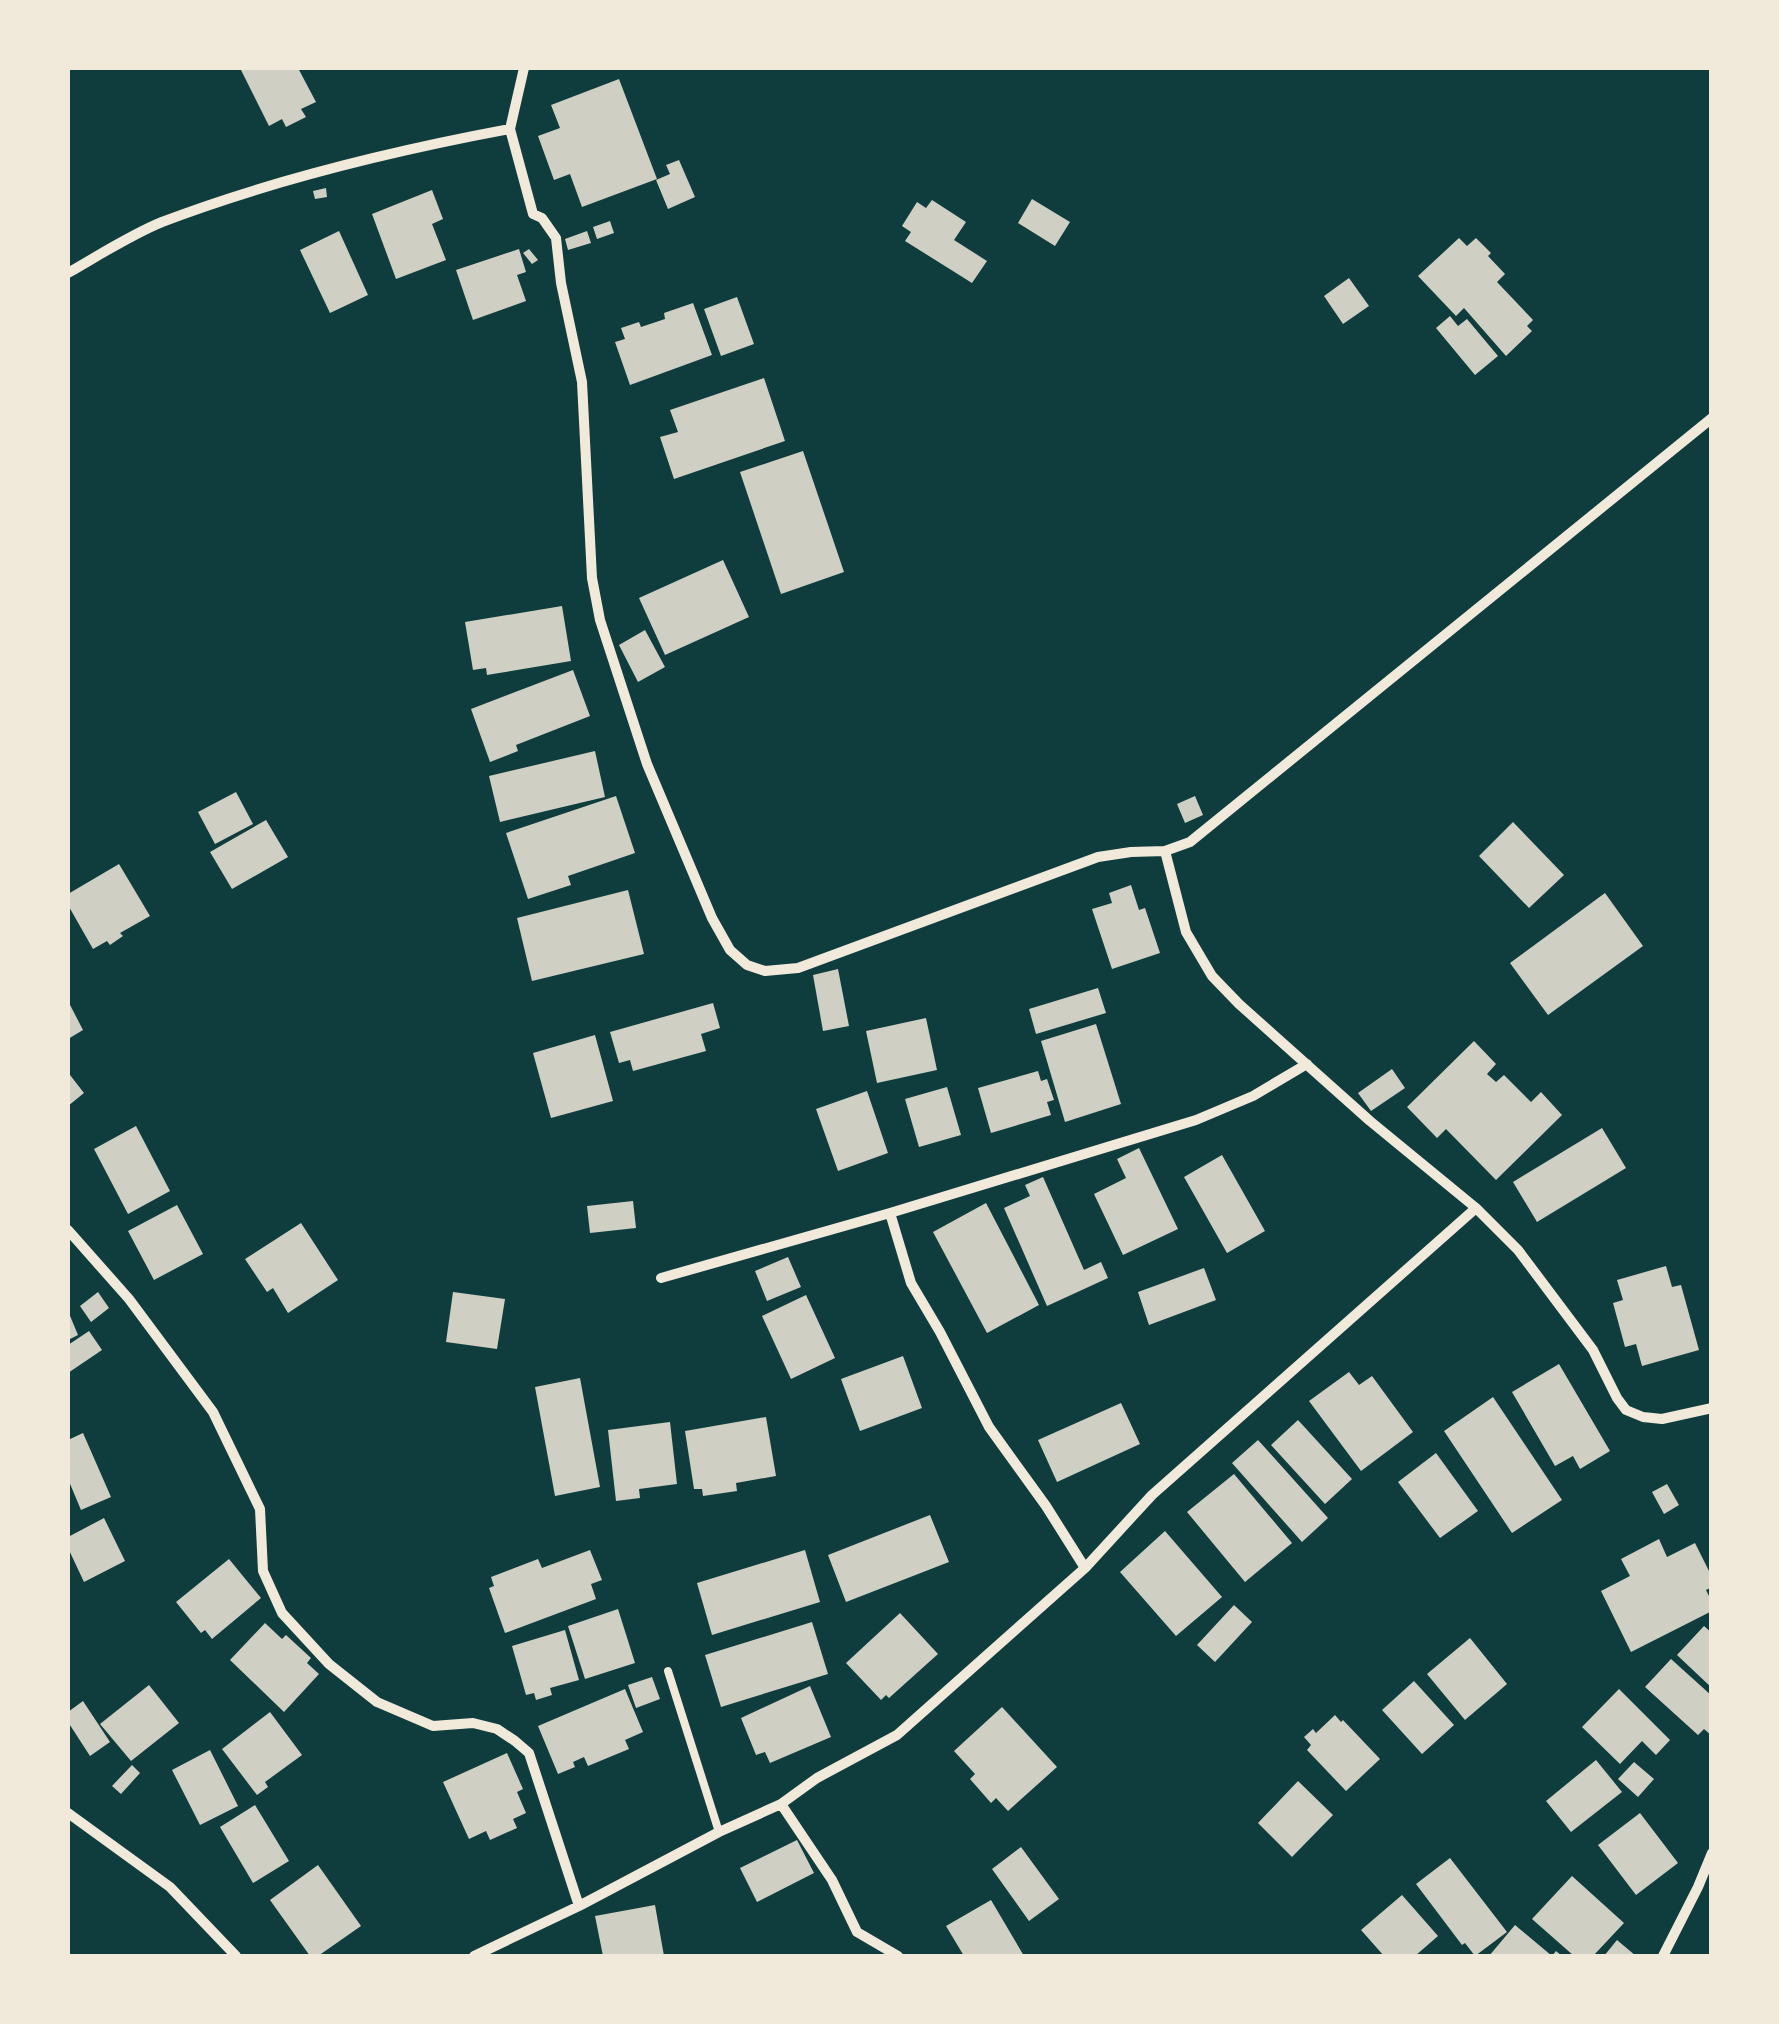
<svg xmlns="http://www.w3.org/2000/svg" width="1779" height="2024" font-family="Roboto,sans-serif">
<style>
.building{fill:#cfcfc3}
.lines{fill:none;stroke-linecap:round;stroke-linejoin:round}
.service{stroke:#f1e9da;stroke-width:8}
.minor{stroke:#f1e9da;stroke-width:10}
</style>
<rect width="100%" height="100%" fill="#0f3d3e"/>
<!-- building -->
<path class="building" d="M240,68H298L316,102L301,109L306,117L286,127L282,119L269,126Z
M619,79L657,179L582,207L570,174L554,180L538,136L560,128L551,105Z
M679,160L695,197L668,209L656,180L670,174L666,165Z
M326,188L327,197L315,199L313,191Z
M432,190L443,219L432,224L446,260L396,279L372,214Z
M1032,199L1070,222L1055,246L1018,223Z
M932,200L966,222L954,240L987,261L972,283L905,241L911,232L902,226L917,202L926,208Z
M610,221L614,233L597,239L593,227Z
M339,231L368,295L330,313L300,250Z
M587,231L591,243L568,250L565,239Z
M1459,238L1467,246L1476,238L1491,253L1488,256L1505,274L1497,282L1533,320L1527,326L1532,331L1506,356L1464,308L1456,316L1418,276Z
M519,249L526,272L517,275L526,301L473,320L456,270Z
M529,249L538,260L532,264L523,253Z
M1349,278L1369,306L1343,324L1324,296Z
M737,297L754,344L721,356L704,309Z
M693,303L712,355L630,385L615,342L625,339L621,328L639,322L641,327L665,319L664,313Z
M1450,316L1458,326L1467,319L1498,356L1475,375L1436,328Z
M764,378L785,441L674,479L660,437L678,432L670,410Z
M803,451L844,572L781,594L740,472Z
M723,560L749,617L665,655L639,598Z
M562,606L571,661L487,675L486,668L473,670L465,622Z
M645,630L665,667L638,682L619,645Z
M573,670L590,716L516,745L518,751L490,762L471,709Z
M595,751L605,797L500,822L489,776Z
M236,792L253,824L215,844L198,812Z
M616,796L635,853L568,876L571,885L528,899L506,833Z
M1195,796L1203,815L1185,823L1177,804Z
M266,820L288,857L232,889L210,852Z
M1513,822L1564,875L1529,908L1479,856Z
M119,864L150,916L120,933L123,936L110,945L107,941L93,949L68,905V894Z
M1131,885L1139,910L1145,908L1160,953L1112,969L1092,909L1112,903L1109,893Z
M628,890L644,954L532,981L517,918Z
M1605,893L1643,946L1548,1015L1510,963Z
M838,969L849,1026L823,1031L813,975Z
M1098,988L1106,1013L1036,1034L1029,1009Z
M68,1001L83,1030L68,1039Z
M713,1003L720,1028L701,1034L706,1051L633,1071L630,1060L619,1063L610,1032Z
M926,1018L937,1070L877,1083L866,1031Z
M1096,1024L1121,1104L1065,1122L1041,1041Z
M595,1035L613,1101L551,1118L533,1053Z
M1474,1041L1496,1064L1487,1074L1496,1082L1504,1075L1531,1102L1541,1092L1562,1115L1496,1180L1446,1129L1437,1138L1407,1107Z
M1392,1069L1405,1088L1371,1111L1358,1093Z
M1038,1071L1041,1081L1047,1079L1054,1100L1047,1102L1051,1115L991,1133L978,1088Z
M70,1075L84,1093L68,1106V1077Z
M947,1087L961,1135L919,1147L905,1099Z
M867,1091L888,1153L838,1171L816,1109Z
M136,1126L170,1191L128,1214L94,1149Z
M1602,1128L1626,1168L1537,1222L1513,1182Z
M1139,1148L1178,1229L1123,1255L1094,1194L1126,1178L1117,1159Z
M1222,1155L1265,1231L1227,1253L1184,1177Z
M1043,1177L1084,1270L1101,1262L1108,1278L1047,1306L1004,1208L1030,1196L1025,1185Z
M633,1201L636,1228L590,1233L587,1206Z
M986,1203L1039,1305L987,1333L933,1232Z
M177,1205L203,1254L154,1280L128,1231Z
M301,1223L338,1280L288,1313L273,1288L267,1292L245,1259Z
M788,1257L801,1287L767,1301L755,1271Z
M1666,1266L1672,1287L1681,1285L1699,1350L1642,1366L1636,1344L1625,1347L1613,1303L1623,1300L1617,1280Z
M1204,1268L1216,1300L1149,1325L1138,1292Z
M98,1292L109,1308L91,1322L80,1306Z
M453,1292L505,1299L497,1349L446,1342Z
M806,1295L835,1358L791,1379L762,1316Z
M68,1311L78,1335L68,1340Z
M89,1331L102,1350L68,1373V1345Z
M903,1356L922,1408L860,1431L841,1379Z
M1559,1364L1610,1451L1580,1469L1573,1456L1555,1466L1512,1392Z
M1349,1372L1359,1385L1372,1376L1413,1432L1361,1471L1309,1401Z
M580,1378L600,1487L555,1496L535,1387Z
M1493,1397L1562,1500L1512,1533L1444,1431Z
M1121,1403L1140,1444L1057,1482L1038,1440Z
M766,1417L776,1476L736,1483L737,1491L703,1496L702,1489H694L685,1431Z
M1298,1420L1352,1479L1325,1504L1271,1445Z
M670,1422L677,1484L639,1489L640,1498L616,1501L608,1430Z
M83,1433L111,1497L81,1510L68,1479V1440Z
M1258,1440L1328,1518L1302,1542L1232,1463Z
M1436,1453L1478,1511L1440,1538L1398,1482Z
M1234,1474L1292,1543L1245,1582L1187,1512Z
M1667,1484L1679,1505L1664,1514L1652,1492Z
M930,1515L949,1562L846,1602L828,1555Z
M104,1518L125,1561L84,1582L68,1548V1537Z
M1165,1531L1222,1597L1176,1636L1120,1572Z
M1659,1539L1667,1557L1695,1543L1712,1577V1587L1706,1590L1712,1602V1611L1631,1652L1601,1591L1630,1576L1621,1559Z
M590,1550L602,1580L591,1584L596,1599L505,1633L489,1588L494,1586L491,1577L538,1559L542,1568Z
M805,1550L820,1602L712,1635L697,1583Z
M229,1559L261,1598L212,1639L205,1630L201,1633L176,1602Z
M1234,1605L1252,1622L1215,1662L1197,1645Z
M618,1609L635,1663L585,1679L568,1626Z
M900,1613L938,1654L889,1698L886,1695L881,1700L846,1663Z
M812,1622L828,1674L721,1707L705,1655Z
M265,1623L282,1639L286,1635L311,1658L307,1663L319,1674L284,1712L230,1660Z
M1704,1626L1712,1633V1688L1677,1655Z
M565,1630L579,1680L550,1688L552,1695L536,1700L534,1693L526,1695L512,1646Z
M1470,1638L1507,1684L1465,1720L1427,1674Z
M1671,1659L1712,1696V1736L1704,1729L1698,1735L1645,1687Z
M652,1677L660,1699L636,1708L628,1685Z
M1414,1681L1454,1725L1422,1754L1382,1710Z
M149,1685L179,1723L131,1761L100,1724Z
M810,1686L831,1737L770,1763L765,1752L756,1755L741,1718Z
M625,1689L643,1732L625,1740L629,1749L588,1766L584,1757L573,1762L575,1767L558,1774L538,1726Z
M1619,1689L1670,1740L1656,1755L1642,1741L1620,1764L1582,1727Z
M83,1701L110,1742L90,1756L68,1722V1712Z
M1002,1707L1057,1767L1008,1811L996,1798L991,1803L970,1779L975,1774L954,1751Z
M270,1712L302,1755L265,1782L268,1787L257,1795L222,1749Z
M1335,1715L1341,1722L1343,1720L1380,1759L1346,1791L1307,1750L1311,1745L1304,1737L1313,1729L1316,1733Z
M210,1750L238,1806L200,1825L172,1770Z
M507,1753L523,1789L517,1792L526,1813L513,1819L517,1828L490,1840L486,1831L469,1839L443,1782Z
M1596,1760L1622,1792L1571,1832L1546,1801Z
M1634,1762L1654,1779L1638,1797L1618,1779Z
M132,1765L140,1773L121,1794L112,1786Z
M1298,1781L1333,1815L1292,1857L1258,1823Z
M255,1805L289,1861L253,1883L220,1827Z
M1640,1813L1678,1863L1636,1895L1598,1845Z
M797,1840L814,1873L757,1902L740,1868Z
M1021,1847L1059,1899L1029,1921L992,1869Z
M1450,1858L1507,1932L1475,1956L1465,1943L1462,1945L1416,1884Z
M318,1865L361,1926L318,1956H310L270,1900Z
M1572,1876L1624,1923L1593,1956H1574L1532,1919Z
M1402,1895L1438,1936L1415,1956H1384L1361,1930Z
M991,1900L1024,1956H964L946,1926Z
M655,1905L664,1956H603L595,1916Z
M1515,1925L1552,1956L1556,1951L1562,1956H1489Z
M1617,1940L1636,1956H1604Z"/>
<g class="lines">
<!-- service -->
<path class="service" d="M668,1671L719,1832"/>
<!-- minor -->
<path class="minor" d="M524,68L510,129L533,214L542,218L556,238L561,283L582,382L592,578L600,620L647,764L712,918L730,950L747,965L765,971L798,968L1098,857L1131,852L1165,851L1190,842L1712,418
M68,273C98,256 130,235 162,222C275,179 392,151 510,129
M1165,851L1186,932L1212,976L1239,1004L1370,1121L1476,1208L1518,1250L1593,1350L1617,1398L1626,1410L1643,1417L1662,1419L1712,1408
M890,1213L911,1283L940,1332L989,1427L1046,1506L1085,1568
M68,1230L129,1299L213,1412L260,1509L263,1571L282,1613L329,1664L377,1702L433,1726L473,1723L497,1729L515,1741L529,1753L579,1906
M661,1278L890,1213L1196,1120L1253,1096L1307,1064
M781,1804L832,1880L857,1932L898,1956
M68,1813L170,1887L236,1956
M474,1956L579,1906L719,1832L781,1804L817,1778L897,1735L1085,1568L1152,1495L1476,1208
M1663,1956L1698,1887L1712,1853"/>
</g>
<!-- border -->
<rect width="1779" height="2024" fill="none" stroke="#f1e9da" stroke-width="140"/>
</svg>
